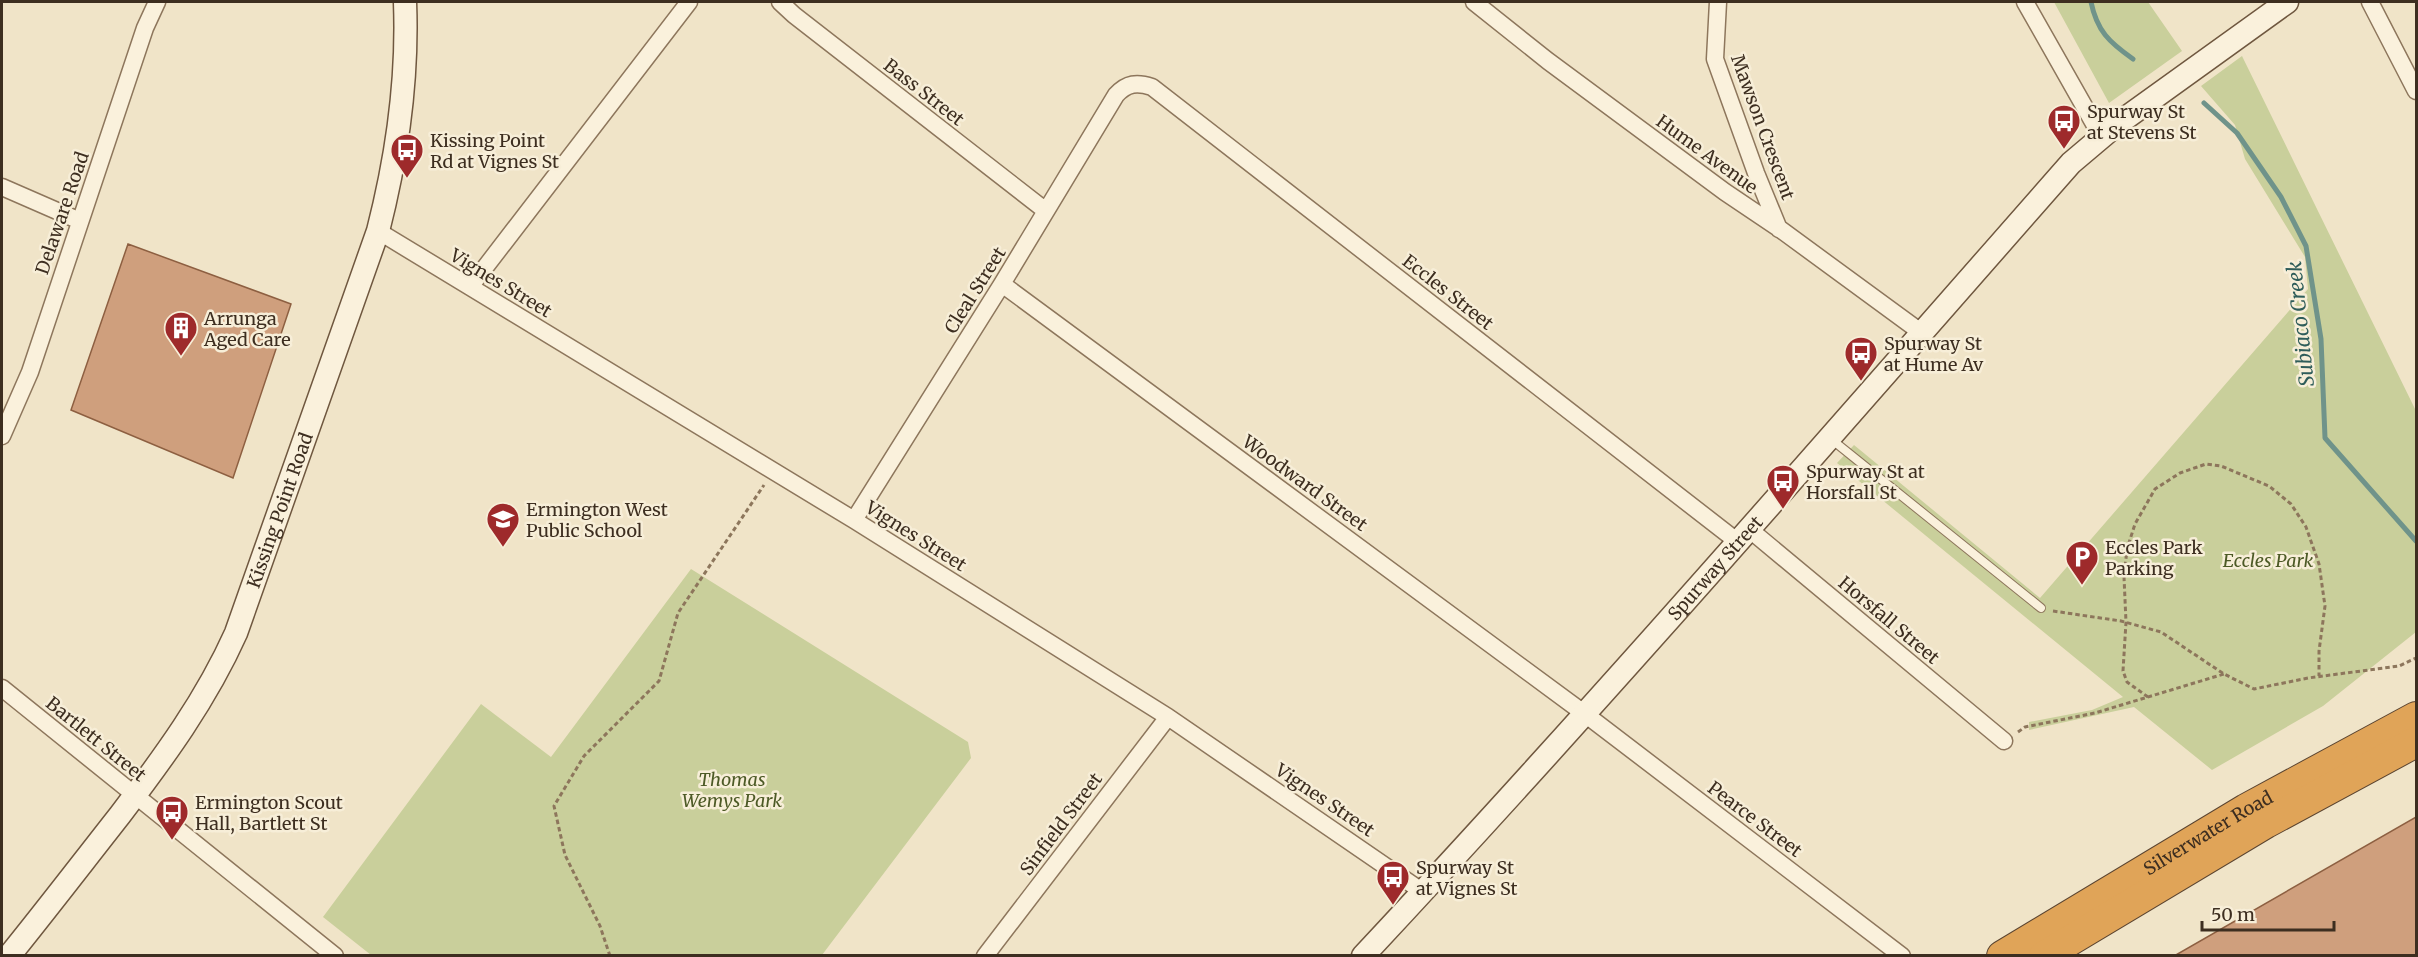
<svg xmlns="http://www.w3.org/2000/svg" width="2418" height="957" font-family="Merriweather,serif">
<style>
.green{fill:#c9cf9b}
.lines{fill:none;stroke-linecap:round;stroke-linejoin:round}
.stream{stroke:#6f938a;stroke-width:5}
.building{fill:#cf9f7d;stroke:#8d5f41;stroke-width:1.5}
.lane-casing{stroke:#8d765c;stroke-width:10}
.street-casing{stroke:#8d765c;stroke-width:19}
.secondary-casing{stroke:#6f573f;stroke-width:25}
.highway-casing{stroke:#5b4430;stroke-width:32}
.path{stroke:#8d765c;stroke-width:3;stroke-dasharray:4.5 3;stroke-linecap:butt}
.lane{stroke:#faf1dc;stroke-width:8}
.street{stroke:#faf1dc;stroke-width:16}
.secondary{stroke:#faf1dc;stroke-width:22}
.highway{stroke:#e0a458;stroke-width:30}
.labels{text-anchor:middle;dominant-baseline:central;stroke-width:5;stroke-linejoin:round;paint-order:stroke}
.street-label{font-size:18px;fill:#3d2e20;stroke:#f7eed8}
.poi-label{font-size:18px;fill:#3d2e20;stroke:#f7eed8;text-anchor:start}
.park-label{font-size:18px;font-style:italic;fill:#4d5a26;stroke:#f7eed8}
.water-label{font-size:20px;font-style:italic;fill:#2f5d5a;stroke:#f7eed8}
</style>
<rect width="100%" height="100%" fill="#f0e4c8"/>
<!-- green -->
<path class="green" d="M2054,2H2148L2182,51L2109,103Z
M2242,56L2416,411V632L2323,706L2212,770L2134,707L2029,730V722L2092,710L2123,697L1837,463L1854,445L2040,598L2308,289L2305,257L2245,159L2235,125L2201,86Z
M691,569L968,742L971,758L822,955H371L323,917L481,704L551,757Z"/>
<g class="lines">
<!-- stream -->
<path class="stream" d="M2091,2C2097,31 2109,42 2133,59
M2204,103L2237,133L2281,197L2306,246L2321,339L2325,438L2416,541"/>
</g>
<!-- building -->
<path class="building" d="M128,244L291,304L233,478L71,410Z
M2416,817V956H2174Z"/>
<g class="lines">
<!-- lane casing -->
<g class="lane-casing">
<path id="lane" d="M1831,439L2041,608"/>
</g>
<!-- street casing -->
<g class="street-casing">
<path id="street" d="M780,2L794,15L1046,211
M1474,2L1548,61L1725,192L1780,229L1922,333
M1718,2L1715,59L1756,173L1779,229
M2025,2L2101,136
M2370,2L2416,91
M2,187L80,221
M378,231L854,520L1168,717L1423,892
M1002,284L1585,714L1902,956
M470,287L689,2
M2,436L30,372L145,28L157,2
M854,520L1002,284L1116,95C1127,83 1137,82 1152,87L1738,542
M1749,529L2004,741
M2,688L335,956
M985,956L1168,717"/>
</g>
<!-- secondary casing -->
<g class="secondary-casing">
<g id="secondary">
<path id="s1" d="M9,956C47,909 83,862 120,815C164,757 206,700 236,633L378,231C397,157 408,78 405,2"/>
<path id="s2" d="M1363,956C1605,697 1837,429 2071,163L2116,125L2287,2"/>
</g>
</g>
<!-- highway casing -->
<g class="highway-casing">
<g id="highway">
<path id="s3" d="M2002,956L2246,809L2416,717"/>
<path d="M2044,956L2266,823L2416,742"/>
</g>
</g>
<!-- path -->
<path class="path" d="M2053,611L2121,621L2161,632L2224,674L2254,689L2308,678L2399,666L2416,658
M2148,697L2127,682L2123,671L2126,622L2124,577L2127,549L2135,524L2155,489L2180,473L2206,464L2221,466L2269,486L2291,504L2306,527L2319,564L2325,606L2319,651V676
M2018,732L2025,727L2095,713L2224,674
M610,956L600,926L565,855L554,806L584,756L659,681L678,613L764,485"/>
<!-- lane -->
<use href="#lane" class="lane"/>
<!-- street -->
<use href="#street" class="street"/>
<!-- secondary -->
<use href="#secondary" class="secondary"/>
<!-- highway -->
<use href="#highway" class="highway"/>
</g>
<!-- icons -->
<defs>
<g id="bus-pin" transform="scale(1.725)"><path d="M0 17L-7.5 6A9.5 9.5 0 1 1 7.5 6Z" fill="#9e2a2b" stroke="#f7eed8"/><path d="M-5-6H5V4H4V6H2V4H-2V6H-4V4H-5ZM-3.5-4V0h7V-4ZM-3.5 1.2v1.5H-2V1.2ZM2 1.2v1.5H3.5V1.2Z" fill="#fff"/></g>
<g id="building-pin" transform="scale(1.725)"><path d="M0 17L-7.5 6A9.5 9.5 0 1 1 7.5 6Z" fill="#9e2a2b" stroke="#f7eed8"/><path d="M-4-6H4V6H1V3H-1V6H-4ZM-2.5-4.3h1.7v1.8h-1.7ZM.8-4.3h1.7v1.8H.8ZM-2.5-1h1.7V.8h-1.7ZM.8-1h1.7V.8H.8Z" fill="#fff"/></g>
<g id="school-pin" transform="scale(1.725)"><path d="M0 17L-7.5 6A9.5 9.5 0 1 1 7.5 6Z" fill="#9e2a2b" stroke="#f7eed8"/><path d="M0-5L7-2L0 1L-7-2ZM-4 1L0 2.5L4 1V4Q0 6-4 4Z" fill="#fff"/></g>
<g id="parking-pin" transform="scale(1.725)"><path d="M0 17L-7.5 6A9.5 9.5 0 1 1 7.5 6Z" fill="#9e2a2b" stroke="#f7eed8"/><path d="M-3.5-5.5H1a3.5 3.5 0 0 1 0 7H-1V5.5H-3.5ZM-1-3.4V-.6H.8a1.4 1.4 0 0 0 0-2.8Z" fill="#fff"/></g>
</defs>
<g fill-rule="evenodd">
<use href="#bus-pin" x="2064" y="121"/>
<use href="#bus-pin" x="407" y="150"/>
<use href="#building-pin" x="181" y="328"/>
<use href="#bus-pin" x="1861" y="353"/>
<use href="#bus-pin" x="1783" y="481"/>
<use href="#school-pin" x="503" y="519"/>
<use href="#parking-pin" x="2082" y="557"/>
<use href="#bus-pin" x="172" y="812"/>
<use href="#bus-pin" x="1393" y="877"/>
</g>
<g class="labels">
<!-- street labels -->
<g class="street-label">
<text transform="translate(924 92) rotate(38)">Bass Street</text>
<text transform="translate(1763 127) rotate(70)">Mawson Crescent</text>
<text transform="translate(1707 154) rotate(36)">Hume Avenue</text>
<text transform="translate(62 213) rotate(-71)">Delaware Road</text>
<text transform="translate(501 283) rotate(31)">Vignes Street</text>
<text transform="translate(975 290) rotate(-58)">Cleal Street</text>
<text transform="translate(1448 292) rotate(38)">Eccles Street</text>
<text transform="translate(1305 483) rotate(36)">Woodward Street</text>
<text stroke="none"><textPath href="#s1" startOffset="526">Kissing Point Road</textPath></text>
<text transform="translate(916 536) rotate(32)">Vignes Street</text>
<text stroke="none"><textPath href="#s2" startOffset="524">Spurway Street</textPath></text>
<text transform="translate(1889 620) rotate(40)">Horsfall Street</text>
<text transform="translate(96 739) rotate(39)">Bartlett Street</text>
<text transform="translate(1325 800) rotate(34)">Vignes Street</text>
<text transform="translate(1755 819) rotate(37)">Pearce Street</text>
<text transform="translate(1061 824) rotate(-53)">Sinfield Street</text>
<text stroke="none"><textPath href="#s3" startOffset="240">Silverwater Road</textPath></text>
</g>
<!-- poi labels -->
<g class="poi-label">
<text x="2087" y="111">Spurway St<tspan x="2087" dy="21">at Stevens St</tspan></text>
<text x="430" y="140">Kissing Point<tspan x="430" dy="21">Rd at Vignes St</tspan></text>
<text x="204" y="318">Arrunga<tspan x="204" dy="21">Aged Care</tspan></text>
<text x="1884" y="343">Spurway St<tspan x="1884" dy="21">at Hume Av</tspan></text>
<text x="1806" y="471">Spurway St at<tspan x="1806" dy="21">Horsfall St</tspan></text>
<text x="526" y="509">Ermington West<tspan x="526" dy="21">Public School</tspan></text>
<text x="2105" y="547">Eccles Park<tspan x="2105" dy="21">Parking</tspan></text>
<text x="195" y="802">Ermington Scout<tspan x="195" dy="21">Hall, Bartlett St</tspan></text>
<text x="1416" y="867">Spurway St<tspan x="1416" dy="21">at Vignes St</tspan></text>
</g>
<!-- park labels -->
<g class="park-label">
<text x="2268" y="560">Eccles Park</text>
<text x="732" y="779">Thomas<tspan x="732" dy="21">Wemys Park</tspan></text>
</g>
<!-- water labels -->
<g class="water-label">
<text transform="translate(2300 324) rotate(-96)">Subiaco Creek</text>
</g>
</g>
<!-- border -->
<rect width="2418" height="957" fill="none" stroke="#3d2e20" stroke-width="6"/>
<!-- scale -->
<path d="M2202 921v9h132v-9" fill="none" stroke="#3d2e20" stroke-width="3"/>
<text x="2211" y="921" font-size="18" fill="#3d2e20" stroke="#f7eed8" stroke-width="4.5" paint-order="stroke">50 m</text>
</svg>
